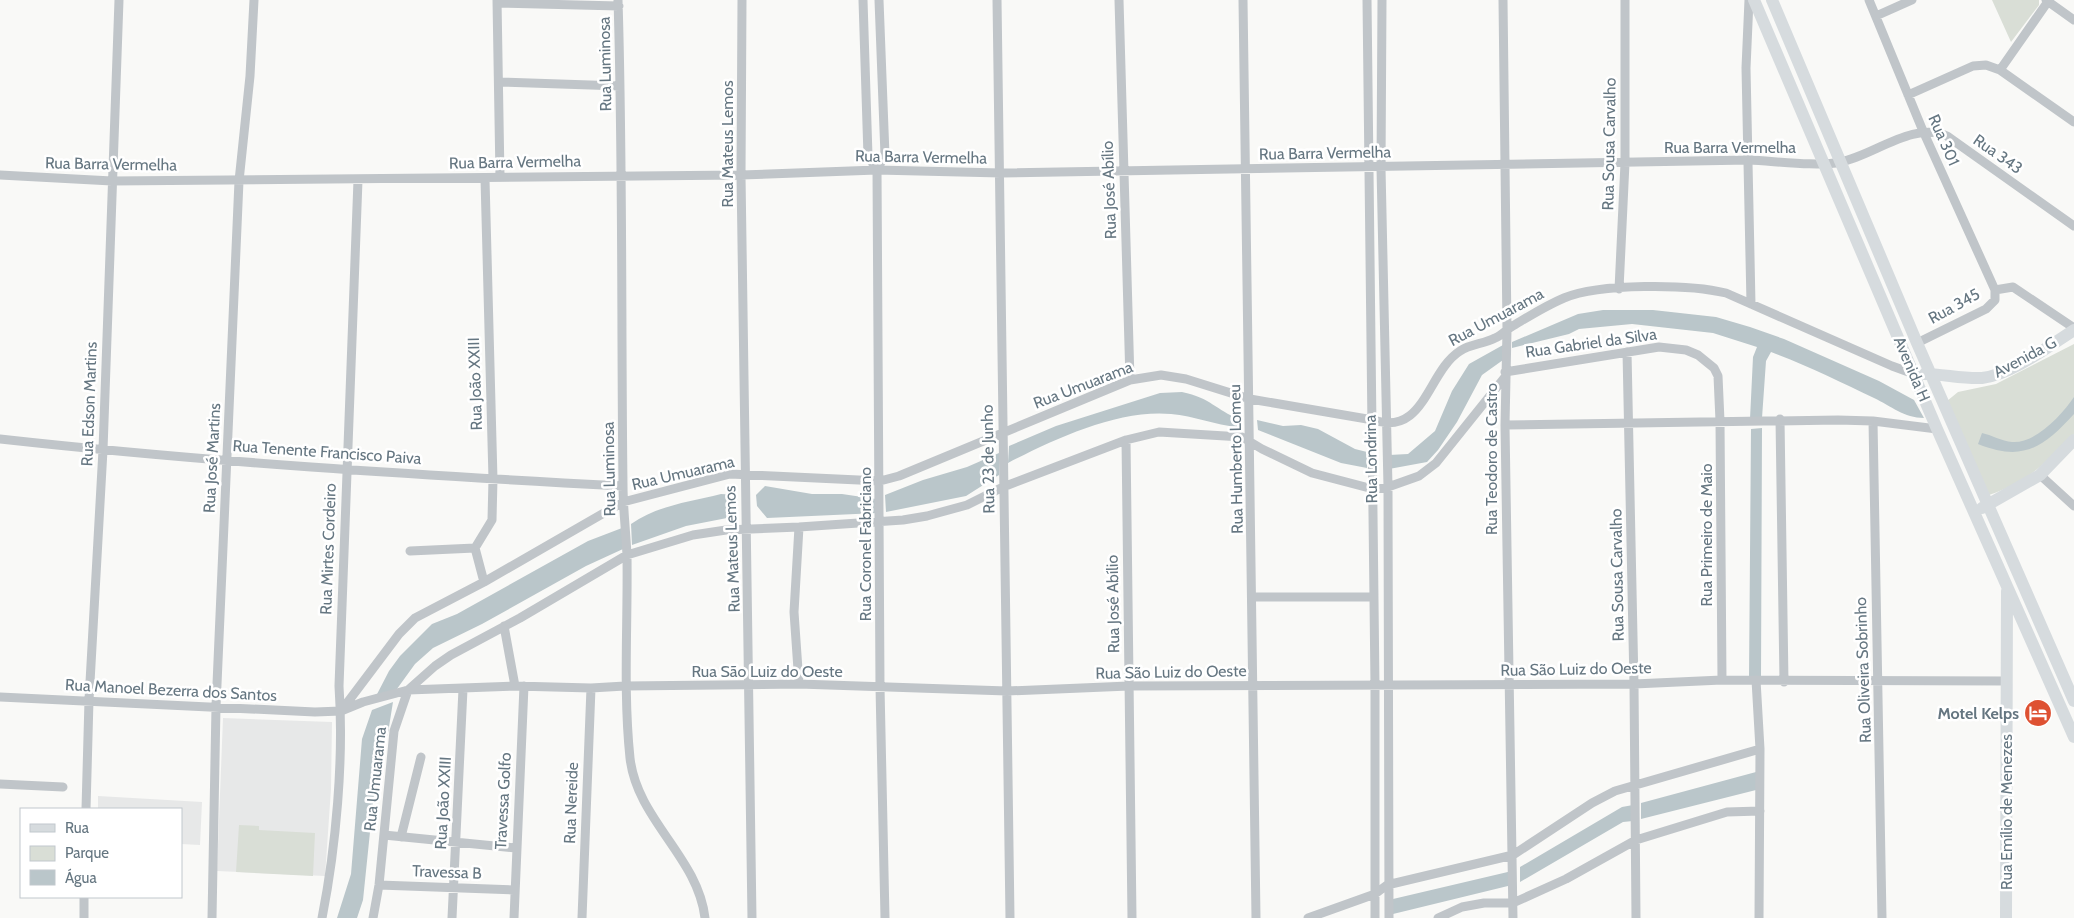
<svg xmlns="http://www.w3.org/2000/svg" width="2074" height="918" font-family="Cabin,sans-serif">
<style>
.built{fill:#e7e8e8}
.green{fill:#d9ded6}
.water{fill:#bac6ca}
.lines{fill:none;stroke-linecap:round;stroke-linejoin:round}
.street{stroke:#c0c5c9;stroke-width:9}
.secondary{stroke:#d6dbde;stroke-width:12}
.labels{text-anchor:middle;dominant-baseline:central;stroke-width:5;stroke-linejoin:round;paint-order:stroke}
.street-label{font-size:16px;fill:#657681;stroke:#fff}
.poi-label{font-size:16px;font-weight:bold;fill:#657681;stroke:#fff;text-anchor:end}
</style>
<rect width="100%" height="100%" fill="#f9f9f7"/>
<!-- built -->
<path class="built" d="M223,718L332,722L331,789L325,876L217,871Z
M98,796L202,802L200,845L181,844V809H98Z"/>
<!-- green -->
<path class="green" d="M1992,0H2039V5L2011,42Z
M2074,344V434C2044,464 2030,481 1989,495L1947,401L1958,392L1996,384Z
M239,825L259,826V830L315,833L313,876L236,872Z"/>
<!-- water -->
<path class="water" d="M1603,310H1653L1716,317L1750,327L1784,339L1879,381L1914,400L1924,418C1904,418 1891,406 1874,398C1841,382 1806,365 1771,352L1766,361L1762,418L1750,419L1753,357L1757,347L1713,333L1632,324L1579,329L1569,334L1512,348V342L1578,314Z
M1503,345V360L1482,375L1457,422L1438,450L1427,462L1389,469V455L1408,454L1435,431L1452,391L1469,364Z
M1182,392C1211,398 1216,410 1239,419L1238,427C1215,425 1194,416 1171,414C1119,409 1054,439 1008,463L1009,446L1056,426L1160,393Z
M2074,397V414C2043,448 2023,462 1978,444L1982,433C1991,435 2002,441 2012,442C2035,444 2062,415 2074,397Z
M1257,420L1283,426L1301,425L1318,429L1355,449L1367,452V468L1341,463L1258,430Z
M1762,428L1761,679H1749L1751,429Z
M999,453V475L966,496L886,512L885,495L923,480L967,467Z
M765,486L812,494H842L876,499L878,513L767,518L757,506L756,495Z
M721,494L737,495L738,506L727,518L686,526L632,545L631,524C658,505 690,502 721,494Z
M622,528L623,549L586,566L482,624L433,648L415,664L394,693L374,700L389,671L400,656L432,624L457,614L588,541Z
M393,702L388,733L376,774L363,900L357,918H337L351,874L362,739L372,710Z
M1756,772V790L1641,819V803Z
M1633,805V821L1623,822L1520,882V867L1622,807Z
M1512,871V885L1393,914V899Z"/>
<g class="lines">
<!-- street -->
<path class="street" d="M497,0L500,177
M618,0C623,162 621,324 623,485C623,509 626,532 627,556C628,624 623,691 630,758C637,820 698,857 705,918
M742,0L741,175L752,918
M863,0L868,156L877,170
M879,0L885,155L877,170L880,687L885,918
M997,0L1010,918
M1119,0L1130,380
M1243,0L1256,918
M1367,0L1375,686V918
M1382,0L1381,168L1388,487L1389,918
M1503,0L1507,330L1505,425L1513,918
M1749,0L1746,68L1751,304
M1869,0L1923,131L1995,290
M2046,0L2074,20
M497,3L619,6
M1876,16L1912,0
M2000,70L2049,0
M500,82L620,86
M1908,95L1973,66L1986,65L2000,70L2074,122
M0,175L112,181L741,175L877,170L1001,173L1749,160C1775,161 1817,167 1841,162C1874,155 1914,121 1947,136L2074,226
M1619,289L1625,163V0
M1917,343L1986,309L1995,300V290L2013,287L2074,328
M1627,352L1634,684L1636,918
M1505,372L1659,347L1686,350L1698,355L1714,368L1718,376L1720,421L1722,680
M1780,419L1784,682
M1873,421L1882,918
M1505,425L1838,420L1873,421L1937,429
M0,439C207,462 415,475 623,486
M1126,440L1132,918
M2040,475L2074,506
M799,527L794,612L799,684
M410,551L475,548
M484,582L475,548L492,520L493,479L485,179
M1254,597H1374
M504,626L515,686
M1756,680L1760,749L1759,918
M0,697L315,712L341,711L363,702L408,690L515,686L591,688L625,686L799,684L1007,691L1129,686L1634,684L1722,680L2006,681
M341,711L399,634L415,618L484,582L623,502L730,474L880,481L899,476L1130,380L1161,375L1186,379L1250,399L1373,420C1425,437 1427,372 1460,351C1470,344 1484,344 1495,338C1501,336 1505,331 1511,327C1528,317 1545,306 1564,298C1600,283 1689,284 1726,293L1892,366L1914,374
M0,784L63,787
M86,809L89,700L103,450L119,0
M384,835L516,848
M401,837L421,757
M379,885L514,890
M84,918V897
M212,918L216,707L239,181L250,76L254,0
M322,918C336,847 344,759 339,686L358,180
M373,918L379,885L394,731L408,690L435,666L451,655L520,618L627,555L693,535L726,530L799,527L903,520L927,516L967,505L1003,487L1126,440L1159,432L1242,437L1262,449L1312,473L1373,489L1388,487L1419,476L1436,463L1505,377
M452,918L463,689
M514,918L524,686
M582,918L591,688
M1308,918L1375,894L1387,885L1513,855L1592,803L1615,791L1760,749
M1438,918L1462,907L1484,903H1513L1566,879L1636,840L1727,812L1760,811"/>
<!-- secondary -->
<path class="secondary" d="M1754,0L1937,429L2074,737
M1772,0L1917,343L2074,701
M1924,374C1943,374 1962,379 1982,378C2011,375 2049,346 2074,330
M1982,508L2040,475L2074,440
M2006,918L2007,591"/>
</g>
<!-- icons -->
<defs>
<g id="hotel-disc" transform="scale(1.4375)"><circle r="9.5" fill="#de5132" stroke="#fff"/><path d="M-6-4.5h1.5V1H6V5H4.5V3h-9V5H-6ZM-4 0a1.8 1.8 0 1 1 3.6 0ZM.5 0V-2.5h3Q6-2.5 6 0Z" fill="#fff"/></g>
</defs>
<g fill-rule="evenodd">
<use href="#hotel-disc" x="2038" y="713"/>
</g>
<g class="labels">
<!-- street labels -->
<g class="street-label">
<text transform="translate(605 64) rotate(-91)">Rua Luminosa</text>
<text transform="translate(1944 140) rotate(66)">Rua 301</text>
<text transform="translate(727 144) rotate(-90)">Rua Mateus Lemos</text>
<text transform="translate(1609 144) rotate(-89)">Rua Sousa Carvalho</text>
<text x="1730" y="147">Rua Barra Vermelha</text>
<text transform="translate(1325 153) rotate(-1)">Rua Barra Vermelha</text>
<text transform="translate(1998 154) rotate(35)">Rua 343</text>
<text transform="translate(921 157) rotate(1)">Rua Barra Vermelha</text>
<text transform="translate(515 162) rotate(-1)">Rua Barra Vermelha</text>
<text transform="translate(111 164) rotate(1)">Rua Barra Vermelha</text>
<text transform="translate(1109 190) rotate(-92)">Rua José Abílio</text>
<text transform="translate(1954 306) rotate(-29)">Rua 345</text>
<text transform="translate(1496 317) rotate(-28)">Rua Umuarama</text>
<text transform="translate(1591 343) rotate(-8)">Rua Gabriel da Silva</text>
<text transform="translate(2025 357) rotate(-28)">Avenida G</text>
<text transform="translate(1912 369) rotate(67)">Avenida H</text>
<text transform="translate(475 384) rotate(-92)">Rua João XXIII</text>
<text transform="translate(1083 385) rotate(-21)">Rua Umuarama</text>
<text transform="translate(89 404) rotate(-88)">Rua Edson Martins</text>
<text transform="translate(327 452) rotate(4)">Rua Tenente Francisco Paiva</text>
<text transform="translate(212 458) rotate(-87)">Rua José Martins</text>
<text transform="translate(988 459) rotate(-91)">Rua 23 de Junho</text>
<text transform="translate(1236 459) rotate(-91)">Rua Humberto Lomeu</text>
<text transform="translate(1371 459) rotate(-91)">Rua Londrina</text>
<text transform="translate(1491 459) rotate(-90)">Rua Teodoro de Castro</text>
<text transform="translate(609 469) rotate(-91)">Rua Luminosa</text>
<text transform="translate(683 473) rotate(-13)">Rua Umuarama</text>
<text transform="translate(1706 535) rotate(-90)">Rua Primeiro de Maio</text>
<text transform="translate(865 544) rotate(-90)">Rua Coronel Fabriciano</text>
<text transform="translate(328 549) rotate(-88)">Rua Mirtes Cordeiro</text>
<text transform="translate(732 549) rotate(-92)">Rua Mateus Lemos</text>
<text transform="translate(1617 575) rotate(-91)">Rua Sousa Carvalho</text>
<text transform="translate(1113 604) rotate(-91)">Rua José Abílio</text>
<text transform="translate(1576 669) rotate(-1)">Rua São Luiz do Oeste</text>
<text transform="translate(1863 670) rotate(-92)">Rua Oliveira Sobrinho</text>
<text x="767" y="671">Rua São Luiz do Oeste</text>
<text transform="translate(1171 672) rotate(-1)">Rua São Luiz do Oeste</text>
<text transform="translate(171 690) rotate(3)">Rua Manoel Bezerra dos Santos</text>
<text transform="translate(375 779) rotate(-84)">Rua Umuarama</text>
<text transform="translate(503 801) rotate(-87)">Travessa Golfo</text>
<text transform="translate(443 803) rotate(-87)">Rua João XXIII</text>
<text transform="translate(571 803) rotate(-88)">Rua Nereide</text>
<text transform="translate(2006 812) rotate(-90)">Rua Emílio de Menezes</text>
<text transform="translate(447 872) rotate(2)">Travessa B</text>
</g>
<!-- poi labels -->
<g class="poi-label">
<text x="2019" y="713">Motel Kelps</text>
</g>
</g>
<!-- legend -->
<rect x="20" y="808" width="162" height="90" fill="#ffffff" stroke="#c1c8cd"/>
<rect x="30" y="824" width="25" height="8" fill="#d6dbde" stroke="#c1c8cd"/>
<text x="65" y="833" font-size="15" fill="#657681">Rua</text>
<rect x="30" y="846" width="25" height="15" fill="#d9ded6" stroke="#c1c8cd"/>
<text x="65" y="858" font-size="15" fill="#657681">Parque</text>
<rect x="30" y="870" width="25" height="15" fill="#bac6ca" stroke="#c1c8cd"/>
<text x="65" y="883" font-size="15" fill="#657681">Água</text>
</svg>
